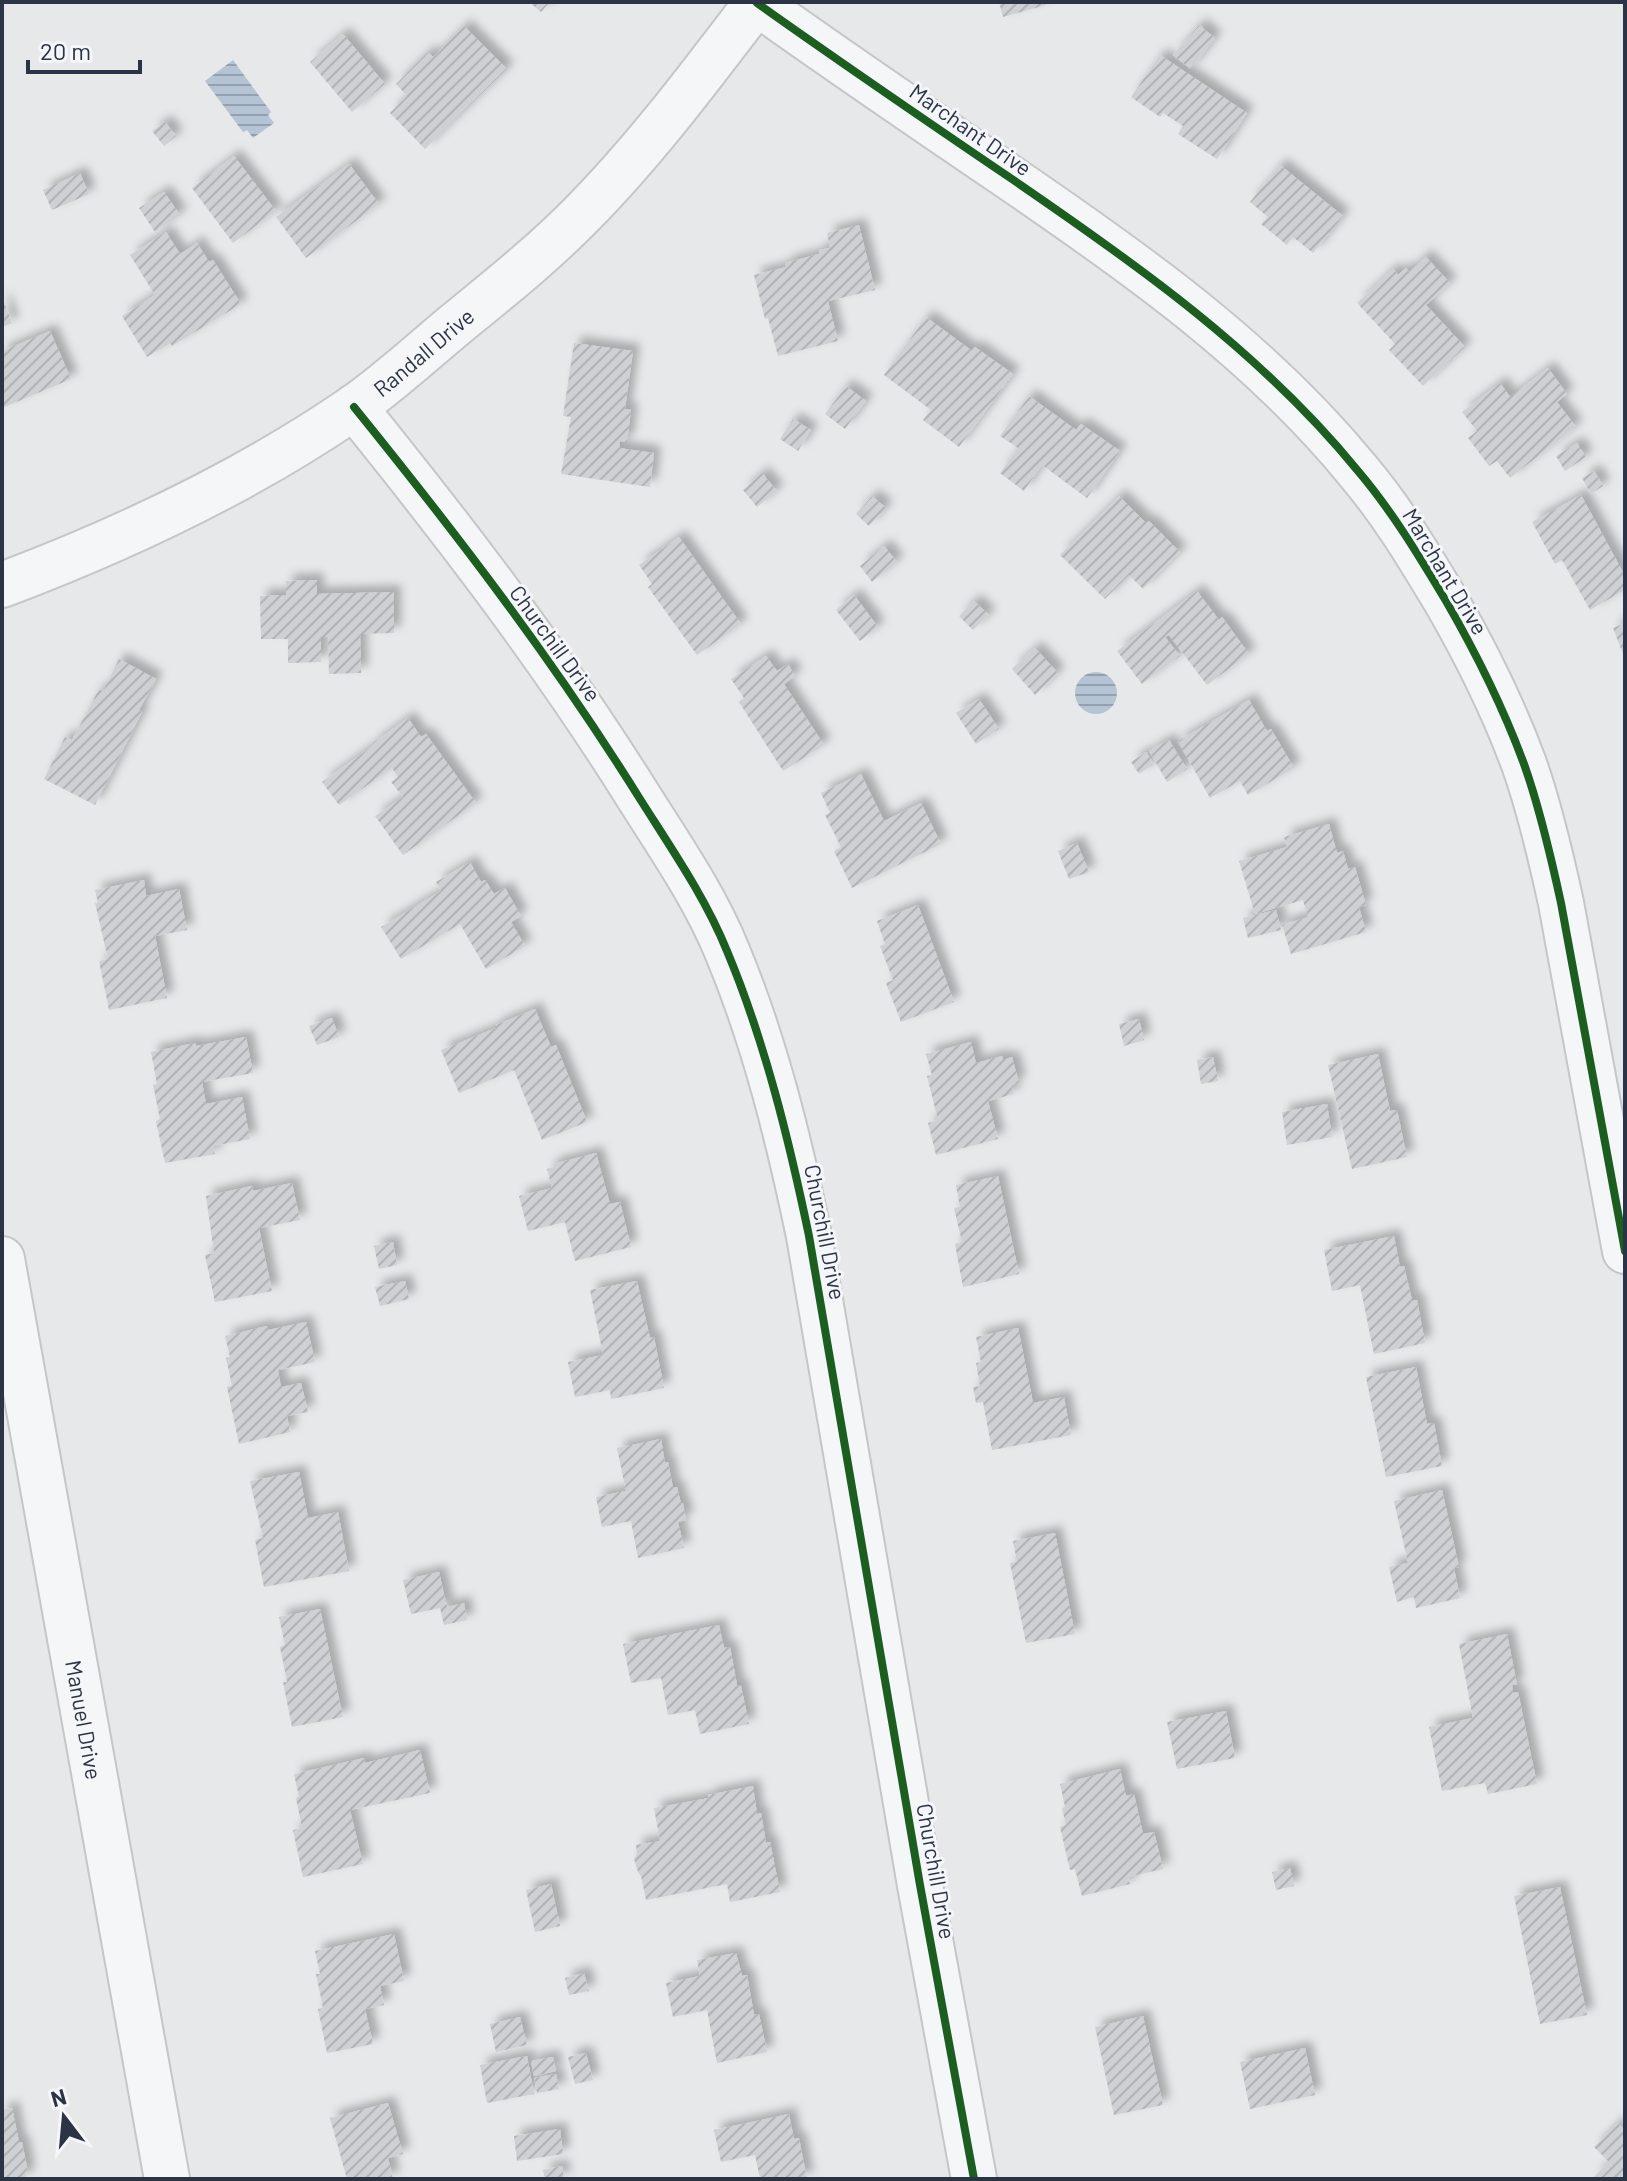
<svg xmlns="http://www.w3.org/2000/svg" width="1627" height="2181" font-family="Barlow,sans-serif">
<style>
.water{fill:url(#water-rules)}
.building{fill:url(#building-hatch);filter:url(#shadow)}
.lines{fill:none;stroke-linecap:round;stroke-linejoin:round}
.street-casing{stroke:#c4c6c8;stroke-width:48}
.street{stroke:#f5f6f7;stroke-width:44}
.cycleway-casing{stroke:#f4f6f9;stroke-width:13}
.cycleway{stroke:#1b5e20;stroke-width:8}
.labels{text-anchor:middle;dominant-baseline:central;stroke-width:6;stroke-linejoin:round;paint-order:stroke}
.street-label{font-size:22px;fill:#2b3445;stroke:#f4f6f9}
</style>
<defs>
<pattern id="water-rules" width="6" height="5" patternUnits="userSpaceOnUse" patternTransform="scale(2)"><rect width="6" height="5" fill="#b4c4d5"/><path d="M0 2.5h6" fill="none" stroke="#93a0af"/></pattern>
<pattern id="building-hatch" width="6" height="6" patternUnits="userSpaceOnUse" patternTransform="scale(2)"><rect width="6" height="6" fill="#ced0d3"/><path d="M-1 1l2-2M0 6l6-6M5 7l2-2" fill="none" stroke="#b1b3b6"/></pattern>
<filter id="shadow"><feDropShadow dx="7" dy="-7" stdDeviation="4" flood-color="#0004"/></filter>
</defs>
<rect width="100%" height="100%" fill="#e6e8ea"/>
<!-- water -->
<path class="water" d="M233,60L271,112L268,115L274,123L253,138L247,130L243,132L205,81Z
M1075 693a21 21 0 1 1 42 0a21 21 0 1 1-42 0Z"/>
<!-- building -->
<path class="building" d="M529,2H550L541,12Z
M999,2H1045L1046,5L1003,17Z
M1199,25L1215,38L1191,69L1173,55Z
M464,26L507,69L425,149L390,113L407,96L396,84L428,52L433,57Z
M343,34L385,84L352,112L310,62Z
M1160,55L1247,113L1217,159L1178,134L1183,126L1163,113L1160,117L1131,97Z
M165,122L176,136L164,146L152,131Z
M234,156L276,211L233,243L192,188Z
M349,164L379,204L306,258L276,217Z
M1280,165L1343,216L1313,253L1293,237L1287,245L1261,224L1268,217L1250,202Z
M80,173L89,194L52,210L43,190Z
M164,192L180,215L155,232L139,208Z
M859,225L875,290L828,301L838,341L778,356L768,318L765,319L754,275L786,267L785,263L819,254V250L830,248L827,233Z
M166,232L180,254L197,243L209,262L213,260L241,304L172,346L170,343L147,357L122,316L155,295L130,255Z
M1425,256L1450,283L1426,305L1465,347L1423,386L1389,350L1395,344L1357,303L1393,269L1398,275L1406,268L1409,272Z
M2,296L12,323L2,327Z
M926,317L972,351L975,347L1013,374L959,447L923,420L931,410L884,375Z
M50,331L71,379L2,408V351Z
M574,343L633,351L625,409L631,410L627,442L620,441L619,448L654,453L650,487L561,474L571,417L563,416Z
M1548,368L1567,394L1557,402L1576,427L1510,478L1497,461L1489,466L1468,438L1477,431L1462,412L1500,383L1510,397Z
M846,386L866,401L845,429L825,414Z
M1029,396L1076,430L1081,424L1120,451L1087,498L1042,465L1024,491L1000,473L1018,448L1000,436Z
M793,419L811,430L798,451L780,439Z
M1577,443L1586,457L1565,471L1556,456Z
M1594,471L1603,486L1591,494L1582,478Z
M762,473L777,491L757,507L743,490Z
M1581,495L1625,576V590L1590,610L1562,560L1555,564L1532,522Z
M872,496L886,508L869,526L856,514Z
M1119,496L1146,523L1149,521L1180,552L1143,589L1129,575L1105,599L1060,555Z
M679,537L741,624L697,655L648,587L652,584L639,565Z
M884,546L897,562L872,582L860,566Z
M317,580V594L394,592V633L360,634L361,673L329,674L328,637H321V662L288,663V639H261L260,596L286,595V581Z
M1197,591L1219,620L1222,617L1249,654L1207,685L1169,635L1165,637L1180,656L1142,684L1117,651Z
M854,595L878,627L860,641L836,610Z
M974,601L989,615L973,630L959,616Z
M1625,623V659L1613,628Z
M1035,648L1058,673L1035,695L1012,669Z
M766,656L777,671L788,664L795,676L784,684L824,745L783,771L739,702L744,698L731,679Z
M119,659L156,679L139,710L142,712L95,805L44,779L65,737L72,740L99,689L103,691Z
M979,699L999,729L976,744L956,713Z
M1249,700L1267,731L1271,729L1294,768L1248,795L1240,781L1210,798L1178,741Z
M408,718L421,737L426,734L476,803L403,855L375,816L403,797L391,782L398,777L392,768L339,805L322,782L374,745L373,743Z
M1169,740L1187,769L1167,782L1149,751Z
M1146,752L1154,764L1139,774L1131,762Z
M861,774L884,821L921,803L941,844L852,888L834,851L841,847L825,815L830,813L821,793Z
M1329,824L1337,853L1343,851L1348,869L1355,867L1366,905L1359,907L1366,932L1291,954L1282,925L1308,917L1303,900L1255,914L1239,861L1287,847L1284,837Z
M1077,843L1089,872L1069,879L1058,851Z
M470,862L481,882L485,880L494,894L505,888L521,916L511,922L525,946L486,969L460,924L401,959L381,927L441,891L436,882Z
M144,880L146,896L179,889L187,930L155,936L167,998L109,1010L99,961L108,959L95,903H98L95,890Z
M918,905L954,1002L901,1022L886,983L893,980L880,946L885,944L877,921Z
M1276,910L1281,930L1248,938L1243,918Z
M535,1009L551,1047L556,1045L587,1122L542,1140L514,1070L459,1093L441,1050L496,1028V1025Z
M332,1018L339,1037L317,1045L309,1026Z
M1139,1019L1144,1040L1124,1046L1119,1024Z
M246,1037L253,1073L202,1082L206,1104L242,1097L250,1139L213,1146L215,1154L165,1163L156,1121L160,1119L153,1085L157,1084L151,1052L195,1043L196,1046Z
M971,1042L976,1063L1002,1056L1003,1060L1012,1057L1019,1083L1011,1085L1014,1094L988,1101L998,1139L936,1155L928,1123L938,1120L927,1076L932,1075L926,1054Z
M1378,1054L1390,1111L1397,1110L1407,1157L1352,1169L1328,1065Z
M1213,1057L1218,1081L1201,1084L1197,1060Z
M1327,1104L1332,1137L1287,1145L1282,1112Z
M596,1153L610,1204L620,1202L631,1247L575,1261L565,1222L528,1231L519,1196L552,1188L547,1169L554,1167L553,1164Z
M998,1176L1019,1274L963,1287L955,1244L962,1242L954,1208L960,1207L956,1185Z
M292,1183L300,1220L259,1228L272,1291L215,1302L205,1255L214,1253L206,1196L252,1186L253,1191Z
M1394,1236L1400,1267L1404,1266L1412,1300H1417L1425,1343L1374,1354L1360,1285L1332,1291L1324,1250Z
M393,1242L397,1265L379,1269L374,1246Z
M405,1281L409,1299L380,1306L375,1287Z
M637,1281L650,1338L654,1337L664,1388L611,1399L610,1390L575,1397L568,1362L603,1355L590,1290Z
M306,1322L315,1362L278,1370L281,1387L301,1383L308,1412L287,1416L290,1432L239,1444L227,1387L232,1386L226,1358L230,1357L225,1336L267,1326L268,1330Z
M1018,1328L1033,1403L1064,1397L1071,1435L992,1450L983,1402L976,1403L973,1387L980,1386L976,1363L981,1362L976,1337Z
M1416,1367L1427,1424L1434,1423L1442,1466L1386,1477L1366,1377Z
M661,1439L665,1463L668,1462L673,1488L677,1487L681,1504L683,1503L686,1520L678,1522L684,1548L638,1558L631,1521L602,1527L596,1497L626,1491L617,1448Z
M299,1472L308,1518L338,1512L349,1571L264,1587L255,1540L263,1538L250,1481Z
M1442,1490L1459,1567L1454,1568L1460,1598L1416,1608L1414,1597L1397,1602L1389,1567L1408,1563L1394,1501Z
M1055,1533L1075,1634L1026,1643L1010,1563L1017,1562L1013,1541Z
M439,1572L447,1607L464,1603L467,1620L444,1625L440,1608L411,1614L403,1580Z
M320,1609L343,1717L292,1727L283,1682H287L280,1647L285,1645L279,1617Z
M719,1625L724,1648L730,1647L737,1685L741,1686L749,1724L700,1734L695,1710L668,1715L661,1678L631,1683L623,1644Z
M1507,1634L1517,1684L1512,1685L1513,1693L1518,1692L1537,1784L1488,1794L1485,1783L1442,1791L1429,1727L1473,1718L1459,1644Z
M1226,1711L1235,1758L1177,1769L1167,1722Z
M420,1750L430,1793L350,1810L363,1864L303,1877L293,1830L302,1828L296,1798L299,1797L294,1774L364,1758L365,1763Z
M1120,1769L1126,1796L1134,1794L1143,1834L1154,1832L1163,1869L1128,1877L1130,1884L1082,1896L1075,1869L1070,1870L1060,1827L1066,1825L1062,1808L1065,1807L1060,1784Z
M753,1786L757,1814L761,1813L766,1843L770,1842L780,1892L730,1902L727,1884L646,1900L641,1876L638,1872L634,1859L637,1854L636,1845L660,1841L654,1808L709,1798L708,1795Z
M1290,1868L1294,1886L1276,1890L1272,1872Z
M551,1884L560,1926L535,1932L526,1890Z
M1560,1887L1587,2015L1540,2024L1514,1896Z
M394,1934L404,1981L380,1986L384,2005L365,2009L373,2044L327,2053L318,2009L323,2008L316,1974H320L315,1951Z
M736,1953L742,1976L747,1975L754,2015L759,2014L767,2052L717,2063L707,2010L673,2017L666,1983L700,1976L697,1960Z
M584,1973L589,1991L569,1995L565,1978Z
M1143,2016L1163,2105L1114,2115L1095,2027Z
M520,2017L527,2045L496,2052L490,2024Z
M1305,2048L1315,2095L1250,2109L1240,2062Z
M586,2053L593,2080L575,2084L568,2057Z
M527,2056L534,2094L487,2103L480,2065Z
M553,2057L556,2071L534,2076L531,2061Z
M556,2074L559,2089L537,2093L534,2078Z
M388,2103L403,2154L388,2158L393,2179H347L330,2118Z
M12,2108L19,2142H22L28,2172H25L27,2179H2V2110Z
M789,2114L794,2139L799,2138L807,2179H760L755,2155L721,2162L714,2130Z
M1618,2123L1625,2130V2179H1592L1609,2162L1594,2147Z
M560,2129L563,2154L517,2161L514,2136Z
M562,2166L564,2179H545L543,2170Z"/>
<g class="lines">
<!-- street casing -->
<g class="street-casing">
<g id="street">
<path d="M757,3C840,62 925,120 1009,177C1135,263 1261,352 1358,471C1392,511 1419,556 1446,601C1476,653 1503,707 1524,764C1540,809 1551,857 1561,903L1625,1251"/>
<path d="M354,407C456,533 554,661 640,799C671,848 705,897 727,951C765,1042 789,1140 809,1236L920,1885L974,2179"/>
<path id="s1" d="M2,585C124,539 245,482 353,408C389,383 422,352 456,324C500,288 544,253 584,212C647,148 702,74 757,2"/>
<path id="s2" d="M2,1259L167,2179"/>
</g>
</g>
<!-- street -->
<use href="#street" class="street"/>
<!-- cycleway casing -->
<g class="cycleway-casing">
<path id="cycleway" d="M757,3C840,62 925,120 1009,177C1135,263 1261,352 1358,471C1392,511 1419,556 1446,601C1476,653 1503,707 1524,764C1540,809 1551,857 1561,903L1625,1251
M354,407C456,533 554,661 640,799C671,848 705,897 727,951C765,1042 789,1140 809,1236L920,1885L974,2179"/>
</g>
<!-- cycleway -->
<use href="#cycleway" class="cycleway"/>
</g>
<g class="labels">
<!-- street labels -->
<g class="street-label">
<text transform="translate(971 129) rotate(35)">Marchant Drive</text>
<text stroke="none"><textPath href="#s1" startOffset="484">Randall Drive</textPath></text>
<text transform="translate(1446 571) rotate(59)">Marchant Drive</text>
<text transform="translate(556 643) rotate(54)">Churchill Drive</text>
<text transform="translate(826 1232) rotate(79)">Churchill Drive</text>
<text stroke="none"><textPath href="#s2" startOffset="468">Manuel Drive</textPath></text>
<text transform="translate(937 1871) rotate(80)">Churchill Drive</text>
</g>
</g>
<!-- border -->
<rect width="1627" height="2181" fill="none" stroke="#2b3445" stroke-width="8"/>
<!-- north arrow -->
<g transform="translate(64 2117) rotate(344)" stroke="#f4f6f9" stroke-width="6" paint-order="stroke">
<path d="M0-6L14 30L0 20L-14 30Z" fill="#2b3445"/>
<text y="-12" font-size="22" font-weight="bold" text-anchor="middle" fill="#2b3445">N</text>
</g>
<!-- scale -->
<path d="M28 60v12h112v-12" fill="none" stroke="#2b3445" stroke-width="4"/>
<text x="40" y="60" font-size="24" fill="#2b3445" stroke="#f4f6f9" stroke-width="6" paint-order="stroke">20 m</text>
</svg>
